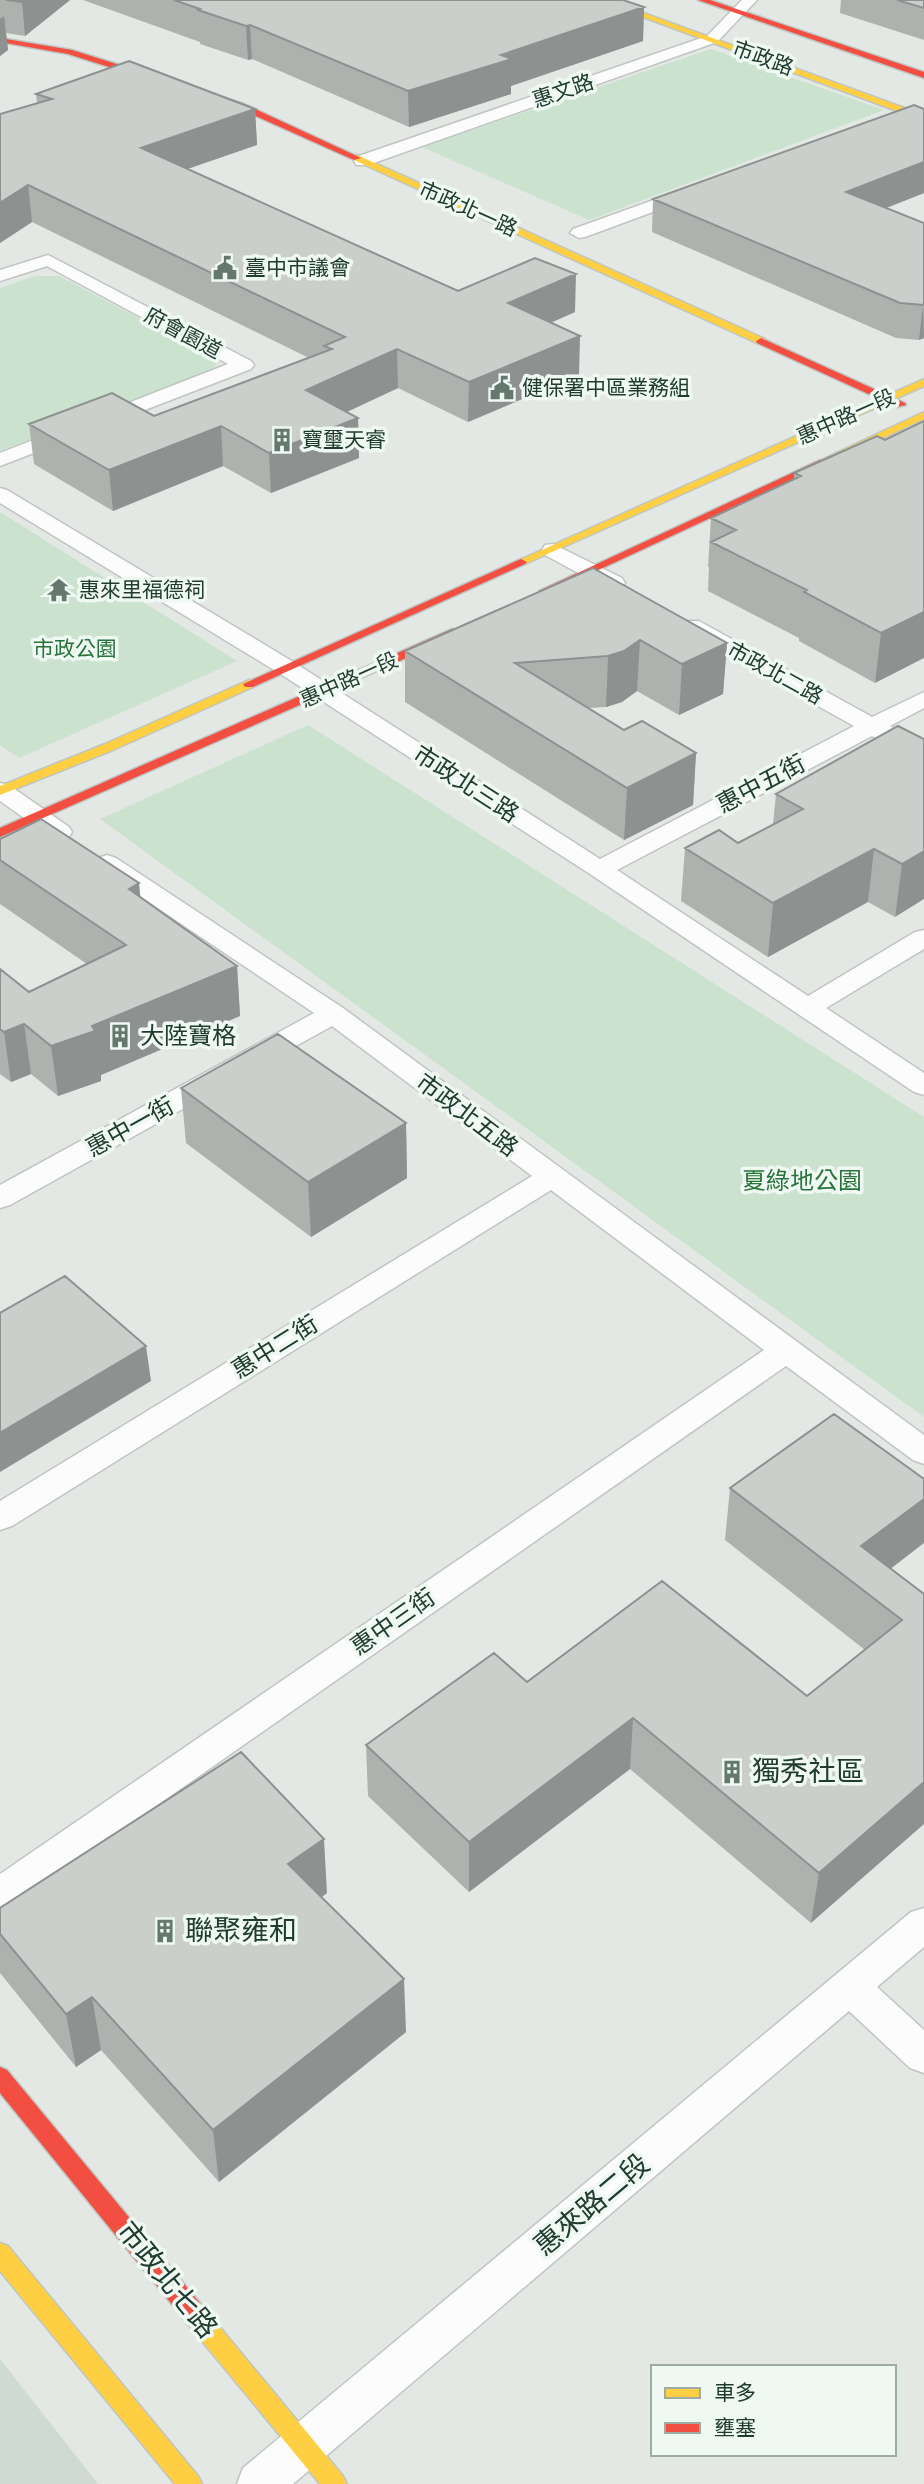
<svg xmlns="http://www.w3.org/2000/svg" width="924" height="2484" font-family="Signika,'Noto Sans TC',sans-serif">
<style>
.built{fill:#d0dad4}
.green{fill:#cbe2ce}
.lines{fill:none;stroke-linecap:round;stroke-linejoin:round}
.street-casing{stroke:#c0c5c2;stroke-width:3}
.slow-casing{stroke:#bec6c2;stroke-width:3}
.jam-casing{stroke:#bec6c2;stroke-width:3}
.street{fill:#fbfcfb;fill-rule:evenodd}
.slow{fill:#ffcf43;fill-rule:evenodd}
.jam{fill:#f24e42;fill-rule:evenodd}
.wall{fill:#aeb2af}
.shaded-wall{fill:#8d918f}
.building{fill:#cacfcc;stroke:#8d918f;stroke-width:2}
.labels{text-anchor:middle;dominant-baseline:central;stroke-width:7;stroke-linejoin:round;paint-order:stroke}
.far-street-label{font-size:21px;fill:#203c30;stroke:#f0f8f3}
.far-poi-label{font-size:21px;fill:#203c30;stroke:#f0f8f3;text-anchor:start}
.far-park-label{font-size:21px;fill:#29743b;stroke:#f0f8f3}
.street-label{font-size:24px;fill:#203c30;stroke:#f0f8f3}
.poi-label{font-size:24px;fill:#203c30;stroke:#f0f8f3;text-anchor:start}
.park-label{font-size:24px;fill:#29743b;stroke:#f0f8f3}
.near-poi-label{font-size:28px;fill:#203c30;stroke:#f0f8f3;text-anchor:start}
.near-street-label{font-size:28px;fill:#203c30;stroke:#f0f8f3}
</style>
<rect width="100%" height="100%" fill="#e3e8e5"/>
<!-- built -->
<path class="built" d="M0,2359L98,2484H0Z"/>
<!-- green -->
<path class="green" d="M711,49L884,110L589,220L422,147Z
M35,276H59L219,360L212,370L0,451V288Z
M0,512L237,661L19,758L0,745Z
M308,725L924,1117V1417L100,819Z"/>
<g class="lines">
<!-- street casing -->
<g class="street-casing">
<path id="street" d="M742,0H757L717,42L368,165H356L354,161L356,157L707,36Z
M690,187L699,192L696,196L585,237L579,238L570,233L573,229Z
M48,255L251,361L254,365L251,369L0,466V453L228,364L47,266L0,281V270Z
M0,488L7,490L295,663L600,859L854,726L683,631L680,626L683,621H699L872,717L924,692V708L890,726L924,745V762L872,736L617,870L808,996L915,932L924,930V949L826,1008L924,1073V1095L914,1092L590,874L279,673L0,503Z
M553,544L622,578L625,583L622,588H606L545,555L542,550L545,545Z
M0,783L9,785L69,827L72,832L69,837L60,839L51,837L0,801Z
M107,855L116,858L343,1008L924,1435V1464L913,1460L786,1366L13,1906L0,1911V1874L764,1350L551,1190L12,1526L0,1530V1501L532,1176L332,1026L10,1205L0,1208V1185L314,1013L98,868L94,863L98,858Z
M924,1908V1947L877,1987L924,2030V2073L910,2068L849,2011L293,2484H237L243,2468L911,1912Z"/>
</g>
<!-- slow casing -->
<g class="slow-casing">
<path id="slow" d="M597,0H608L924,115V121Z
M357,155L765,339L766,341L757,343L354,160V156Z
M924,379V386L525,564L515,562Z
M924,412V419L824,465L815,463Z
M249,680L253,681V687L113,750L0,795V786L105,744Z
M0,2243L8,2246L198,2476L202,2484H175L0,2271Z
M191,2299L199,2302L343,2476L347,2484H320L183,2318L180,2310L183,2302Z"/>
</g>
<!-- jam casing -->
<g class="jam-casing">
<path id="jam" d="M698,0H710L924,72V78Z
M0,38L72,50L244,104L361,158L354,160L238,108L68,54L0,42Z
M761,338L905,403L906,405L897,407L757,343L756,341Z
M820,460L824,461V465L549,593H541L539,591Z
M521,559L527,562L525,564L253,687H245L243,684Z
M452,629L456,630V636L0,837V828Z
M0,2067L7,2070L199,2302L202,2310L199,2318L191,2321L183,2318L0,2093Z"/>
</g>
<!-- street -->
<use href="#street" class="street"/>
<!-- slow -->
<use href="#slow" class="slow"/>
<!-- jam -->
<use href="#jam" class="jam"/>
</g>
<!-- wall -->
<path class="wall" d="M0,0H70L25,36L6,33L8,50L0,56Z
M83,0H623L644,7L643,41L511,86V94L409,127L252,59L248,60L200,44V42Z
M841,0H924V40L840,13Z
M36,94L255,109L257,145L187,169L458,291L575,312L550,323L579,375L468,422L398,388L347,412L358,418L359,458L271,493L223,466L113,511L34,464L29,424L154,416L309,358L32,222L0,243V114L37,103Z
M924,193L886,208L924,223V338L919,340L896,338L652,232L653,199Z
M924,421L875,683L799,641V638L708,591L709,567H708L711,518L794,480V473L885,440Z
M593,568L727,643L723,694L679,715L637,691L622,702L606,707L589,708L624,730L696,753L693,805L624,840L405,702V651Z
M924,739L895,917L868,902L768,957L681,901L685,848L738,843L773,824L776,794Z
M0,839L141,897L237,966L240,1016L101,1075V1081L58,1096L31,1074L11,1082L0,1074V969L29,992L87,964L0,904Z
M181,1088L406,1123L407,1178L311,1237L186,1143Z
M730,1488L891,1569L924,1594L811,1923L630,1769L469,1892L368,1796L366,1745L527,1682L807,1696L865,1650L725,1540Z
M327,1893L322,1897L406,2032L219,2182L101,2050L76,2067L0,1973V1908Z"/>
<!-- shaded-wall -->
<path class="shaded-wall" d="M25,0H70L25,36L22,2Z
M644,7L643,41L511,86V94L409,127L408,91L501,55Z
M4,16L8,50L0,56V19Z
M250,25L252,59L248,60L246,26Z
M255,109L257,145L144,184L141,148Z
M924,162V193L843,225L846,192Z
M28,185L32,222L0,243V203Z
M576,274L575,312L507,342L508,303Z
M923,305L924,338L919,340Z
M580,336L579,375L468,422L469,382Z
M397,349L398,388L308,430L306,390Z
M358,418L359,458L271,493L269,453Z
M221,426L223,466L113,511L109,470Z
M924,612V658L875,683L881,633Z
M640,640L637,691L622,702L606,707L608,656Z
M727,643L723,694L679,715L682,664Z
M696,753L693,805L624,840L627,788Z
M874,849L868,902L768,957L773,903Z
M924,851V899L895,917L902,864Z
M139,883L144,933L129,889Z
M237,966L240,1016L101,1075V1081L58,1096L51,1046L92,1026Z
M24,1024L31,1074L11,1082L4,1032Z
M406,1123L407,1178L311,1237L308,1182Z
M146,1346L151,1381L0,1472V1433Z
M924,1499V1543L863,1590L861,1546Z
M633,1718L630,1769L469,1892V1842Z
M924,1782V1824L811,1923L819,1873Z
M324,1839L327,1893L292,1918L288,1864Z
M404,1979L406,2032L219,2182L213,2130Z
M92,1997L101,2050L76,2067L66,2014Z"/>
<!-- building -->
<path class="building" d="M6,0H25L22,2Z
M174,0H623L644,7L501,55L512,59L408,91L250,25L246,26L198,10L200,9Z
M897,0H924V8Z
M129,61L255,109L141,148L458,291L535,258L576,274L508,303L580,336L469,382L397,349L306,390L358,418L269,453L221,426L109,470L29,424L112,393L154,416L332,349L324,346L345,337L28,185L0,203V114L52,99L36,94Z
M914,105L924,109V162L846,192L924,223V305L900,303L653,199Z
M924,421V612L881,633L804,592L807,590L711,542L736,530L711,518L801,476L794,473L877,436L885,440Z
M593,568L727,643L682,664L640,640L624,651L608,656L515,663L624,730L642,721L696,753L627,788L405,651Z
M898,726L924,739V851L902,864L874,849L773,903L685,848L719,830L738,843L803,809L776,794Z
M41,819L139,883L129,889L237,966L92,1026L95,1031L51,1046L24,1024L4,1032L0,1029V969L29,992L126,945L0,860V839Z
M278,1034L406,1123L308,1182L181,1088Z
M65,1276L146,1346L0,1433V1313Z
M834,1414L924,1479V1499L861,1546L924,1594V1782L819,1873L633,1718L469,1842L366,1745L494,1653L527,1682L662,1581L807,1696L902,1620L730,1488Z
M241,1752L324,1839L288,1864L404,1979L213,2130L92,1997L66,2014L0,1934V1908Z"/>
<!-- icons -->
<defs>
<g id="civic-bare" transform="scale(1.89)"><path d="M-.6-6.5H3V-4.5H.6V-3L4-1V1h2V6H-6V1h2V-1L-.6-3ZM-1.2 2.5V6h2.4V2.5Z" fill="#64786f" stroke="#f0f8f3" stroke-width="2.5" paint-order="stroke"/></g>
<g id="building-bare" transform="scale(1.89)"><path d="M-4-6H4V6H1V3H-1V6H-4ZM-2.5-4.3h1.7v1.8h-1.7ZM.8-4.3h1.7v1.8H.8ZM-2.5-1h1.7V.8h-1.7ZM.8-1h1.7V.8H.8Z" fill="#64786f" stroke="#f0f8f3" stroke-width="2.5" paint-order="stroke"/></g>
<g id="temple-bare" transform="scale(1.89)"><path d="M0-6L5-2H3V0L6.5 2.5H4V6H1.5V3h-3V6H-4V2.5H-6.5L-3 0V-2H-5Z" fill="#64786f" stroke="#f0f8f3" stroke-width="2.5" paint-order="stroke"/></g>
</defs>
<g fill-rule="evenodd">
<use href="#civic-bare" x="225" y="268"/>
<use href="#civic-bare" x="502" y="388"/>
<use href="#building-bare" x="282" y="440"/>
<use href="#temple-bare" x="59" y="590"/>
<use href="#building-bare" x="120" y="1036"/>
<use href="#building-bare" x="732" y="1772"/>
<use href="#building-bare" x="165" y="1931"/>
</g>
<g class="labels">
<!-- far-street labels -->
<g class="far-street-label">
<text transform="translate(763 58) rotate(20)">市政路</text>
<text transform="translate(563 91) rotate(-19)">惠文路</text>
<text transform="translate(468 209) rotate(24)">市政北一路</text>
<text transform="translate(183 333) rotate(28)">府會園道</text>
<text transform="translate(846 417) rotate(-24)">惠中路一段</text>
<text transform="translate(775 673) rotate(29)">市政北二路</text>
<text transform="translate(349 680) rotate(-24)">惠中路一段</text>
</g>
<!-- far-poi labels -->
<g class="far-poi-label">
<text x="245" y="268">臺中市議會</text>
<text x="522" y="388">健保署中區業務組</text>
<text x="302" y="440">寶璽天睿</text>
<text x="79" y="590">惠來里福德祠</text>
</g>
<!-- far-park labels -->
<g class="far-park-label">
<text x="75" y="649">市政公園</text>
</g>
<!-- street labels -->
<g class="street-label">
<text transform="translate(466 784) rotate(33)">市政北三路</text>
<text transform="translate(761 784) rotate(-28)">惠中五街</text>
<text transform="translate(467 1115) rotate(37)">市政北五路</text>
<text transform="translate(130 1127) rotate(-29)">惠中一街</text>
<text transform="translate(275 1347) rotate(-32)">惠中二街</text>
<text transform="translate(393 1622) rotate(-35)">惠中三街</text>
</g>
<!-- poi labels -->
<g class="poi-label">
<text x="140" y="1036">大陸寶格</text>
</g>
<!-- park labels -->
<g class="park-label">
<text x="802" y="1181">夏綠地公園</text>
</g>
<!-- near-poi labels -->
<g class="near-poi-label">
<text x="752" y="1772">獨秀社區</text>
<text x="185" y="1931">聯聚雍和</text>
</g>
<!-- near-street labels -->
<g class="near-street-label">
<text transform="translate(592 2205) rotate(-40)">惠來路二段</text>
<text transform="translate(167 2280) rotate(51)">市政北七路</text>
</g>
</g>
<!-- legend -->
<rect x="651" y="2365" width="245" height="91" fill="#f0f8f3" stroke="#9dada5" stroke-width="2"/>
<rect x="665" y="2388" width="35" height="10" fill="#ffcf43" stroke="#9dada5" stroke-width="2"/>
<text x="714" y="2400" font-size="21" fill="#203c30">車多</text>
<rect x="665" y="2423" width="35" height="10" fill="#f24e42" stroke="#9dada5" stroke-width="2"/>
<text x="714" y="2435" font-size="21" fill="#203c30">壅塞</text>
</svg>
